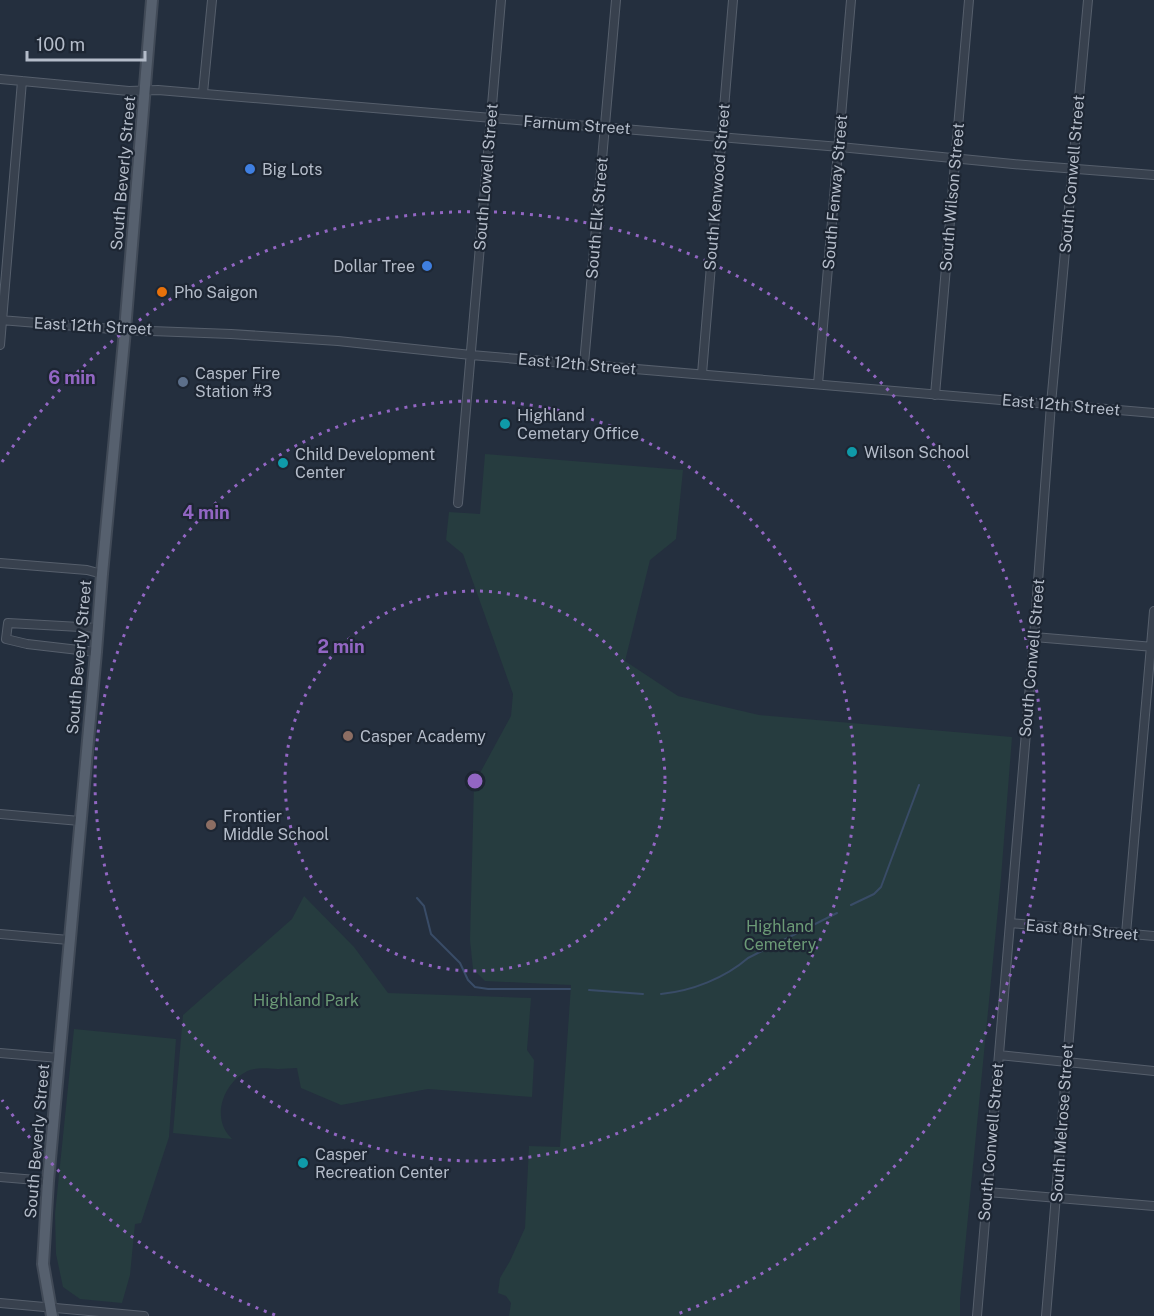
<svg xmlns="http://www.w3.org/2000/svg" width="1154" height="1316" font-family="'Public Sans',sans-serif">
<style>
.green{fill:#263c3f}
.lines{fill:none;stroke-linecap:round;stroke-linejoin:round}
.stream{stroke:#394c67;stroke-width:2}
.minor-casing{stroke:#565f6c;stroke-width:10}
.major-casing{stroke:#414a57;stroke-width:14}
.minor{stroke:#38414e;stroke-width:8}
.major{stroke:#56606e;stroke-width:10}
.ring{fill:none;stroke:#9266c3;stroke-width:3;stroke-dasharray:3 6}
.shop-dot{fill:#3f7fe0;stroke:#1d2633;stroke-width:2}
.food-dot{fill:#e8710a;stroke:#1d2633;stroke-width:2}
.service-dot{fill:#5c6f8a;stroke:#1d2633;stroke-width:2}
.culture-dot{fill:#0f9aa8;stroke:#1d2633;stroke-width:2}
.education-dot{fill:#8d6e63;stroke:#1d2633;stroke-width:2}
.labels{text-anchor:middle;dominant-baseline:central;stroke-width:4.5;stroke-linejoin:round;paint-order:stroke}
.street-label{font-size:16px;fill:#b4bcc9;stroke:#1d2633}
.poi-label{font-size:16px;fill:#b4bcc9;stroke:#1d2633;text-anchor:start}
.park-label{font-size:16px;fill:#6b9a76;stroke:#1d2633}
.centre{fill:#9266c3;stroke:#1d2633;stroke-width:3}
.ring-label{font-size:18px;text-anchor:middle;font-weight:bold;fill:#9266c3;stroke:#1d2633;stroke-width:4.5;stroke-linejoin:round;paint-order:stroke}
</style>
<rect width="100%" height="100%" fill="#242f3e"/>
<!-- green -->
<path class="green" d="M485,454L683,470L676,539L650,560L625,661L678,696L759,715L1012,737L1001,878L960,1299V1316H509L511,1303L506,1296L498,1293L500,1278L510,1261L525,1228L529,1146L560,1147L571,985L485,981L473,969L470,940L474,784L511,716L513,694L463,554L446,540L449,512L480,514Z
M304,896L354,947L388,993L531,998L527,1050L534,1060L532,1097L428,1089L341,1105L301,1088L297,1068C291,1068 285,1069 278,1069C269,1069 260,1067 250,1070C229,1078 214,1106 224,1128C226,1132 229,1136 232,1139L173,1133L183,1015L292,919Z
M74,1029L176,1039L169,1137L141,1223L135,1224L130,1275L122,1303L80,1299L63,1287L56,1254L55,1214Z"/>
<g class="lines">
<!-- stream -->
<path class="stream" d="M417,898L424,906L431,934L460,963L468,980L475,987L488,989H570
M851,905L874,894L881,887L919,785
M589,990L643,994
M661,994C692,991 725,978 748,958L837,913"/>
<!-- minor casing -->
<g class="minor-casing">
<path id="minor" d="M0,79L129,91L158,90L840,147L1013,164L1154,175
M203,93L212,0
M0,320L125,330L231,334L338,341L471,355L1154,413
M0,345L22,81
M584,364L616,0
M702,374L733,0
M818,384L851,0
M935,395L969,0
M458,503L501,0
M0,563L87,570L102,574
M1034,637L1154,647
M96,652L27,644L6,639L8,623L98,628
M0,814L80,821
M1010,923L1154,936
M0,934L69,940
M1126,934L1154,611
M0,1053L59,1058
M999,1055L1154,1071
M0,1177L48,1181
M987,1192L1154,1206
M0,1303L144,1316
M977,1316L1034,637L1051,404L1088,0
M1046,1316L1078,929"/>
</g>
<!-- major casing -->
<g class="major-casing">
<path id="major" d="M52,1316L43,1264L48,1181L96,652L102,574L125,330L152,0"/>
</g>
<!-- minor -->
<use href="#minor" class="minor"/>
<!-- major -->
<use href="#major" class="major"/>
</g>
<!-- distance rings -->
<g class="ring">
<circle cx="475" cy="781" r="190"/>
<circle cx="475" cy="781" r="380"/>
<path d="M275 1315A570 570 0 0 1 2 1100M2 462A570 570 0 1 1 675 1315"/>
</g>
<!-- markers -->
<g class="shop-dot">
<circle cx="250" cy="169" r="6"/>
<circle cx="427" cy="266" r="6"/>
</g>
<circle class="food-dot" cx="162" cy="292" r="6"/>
<circle class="service-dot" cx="183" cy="382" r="6"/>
<g class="culture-dot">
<circle cx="505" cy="424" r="6"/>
<circle cx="852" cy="452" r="6"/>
<circle cx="283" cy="463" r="6"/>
<circle cx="303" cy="1163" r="6"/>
</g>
<g class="education-dot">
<circle cx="348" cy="736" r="6"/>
<circle cx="211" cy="825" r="6"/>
</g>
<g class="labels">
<!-- street labels -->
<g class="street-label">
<text transform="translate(577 125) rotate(4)">Farnum Street</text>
<text transform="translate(123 173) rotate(-85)">South Beverly Street</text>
<text transform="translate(1072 174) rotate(-85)">South Conwell Street</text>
<text transform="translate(486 177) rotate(-85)">South Lowell Street</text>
<text transform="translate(717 187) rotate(-85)">South Kenwood Street</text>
<text transform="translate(835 192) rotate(-85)">South Fenway Street</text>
<text transform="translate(952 197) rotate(-85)">South Wilson Street</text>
<text transform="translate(597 218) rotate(-85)">South Elk Street</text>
<text transform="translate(93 326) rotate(3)">East 12th Street</text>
<text transform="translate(577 364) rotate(5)">East 12th Street</text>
<text transform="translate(1061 405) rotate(5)">East 12th Street</text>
<text transform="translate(79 657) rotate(-85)">South Beverly Street</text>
<text transform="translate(1032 658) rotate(-85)">South Conwell Street</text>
<text transform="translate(1082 930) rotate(5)">East 8th Street</text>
<text transform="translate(1062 1123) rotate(-86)">South Melrose Street</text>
<text transform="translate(37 1141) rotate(-85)">South Beverly Street</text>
<text transform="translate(991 1142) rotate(-85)">South Conwell Street</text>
</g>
<!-- poi labels -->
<g class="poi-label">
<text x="262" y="169">Big Lots</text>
<text x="415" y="266" text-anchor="end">Dollar Tree</text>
<text x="174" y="292">Pho Saigon</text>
<text x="195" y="373">Casper Fire<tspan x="195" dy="18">Station #3</tspan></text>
<text x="517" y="415">Highland<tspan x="517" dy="18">Cemetary Office</tspan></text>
<text x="864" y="452">Wilson School</text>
<text x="295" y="454">Child Development<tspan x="295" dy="18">Center</tspan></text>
<text x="360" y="736">Casper Academy</text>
<text x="223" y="816">Frontier<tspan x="223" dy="18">Middle School</tspan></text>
<text x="315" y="1154">Casper<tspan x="315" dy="18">Recreation Center</tspan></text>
</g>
<!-- park labels -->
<g class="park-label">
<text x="780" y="926">Highland<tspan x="780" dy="18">Cemetery</tspan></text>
<text x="306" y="1000">Highland Park</text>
</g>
</g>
<circle cx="475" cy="781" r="9" class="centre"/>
<g class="ring-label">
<text x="72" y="384">6 min</text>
<text x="206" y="519">4 min</text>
<text x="341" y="653">2 min</text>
</g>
<!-- scale -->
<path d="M27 51v9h118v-9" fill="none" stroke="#b4bcc9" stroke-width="3"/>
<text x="36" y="51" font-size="18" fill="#b4bcc9" stroke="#1d2633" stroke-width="4.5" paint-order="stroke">100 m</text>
</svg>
